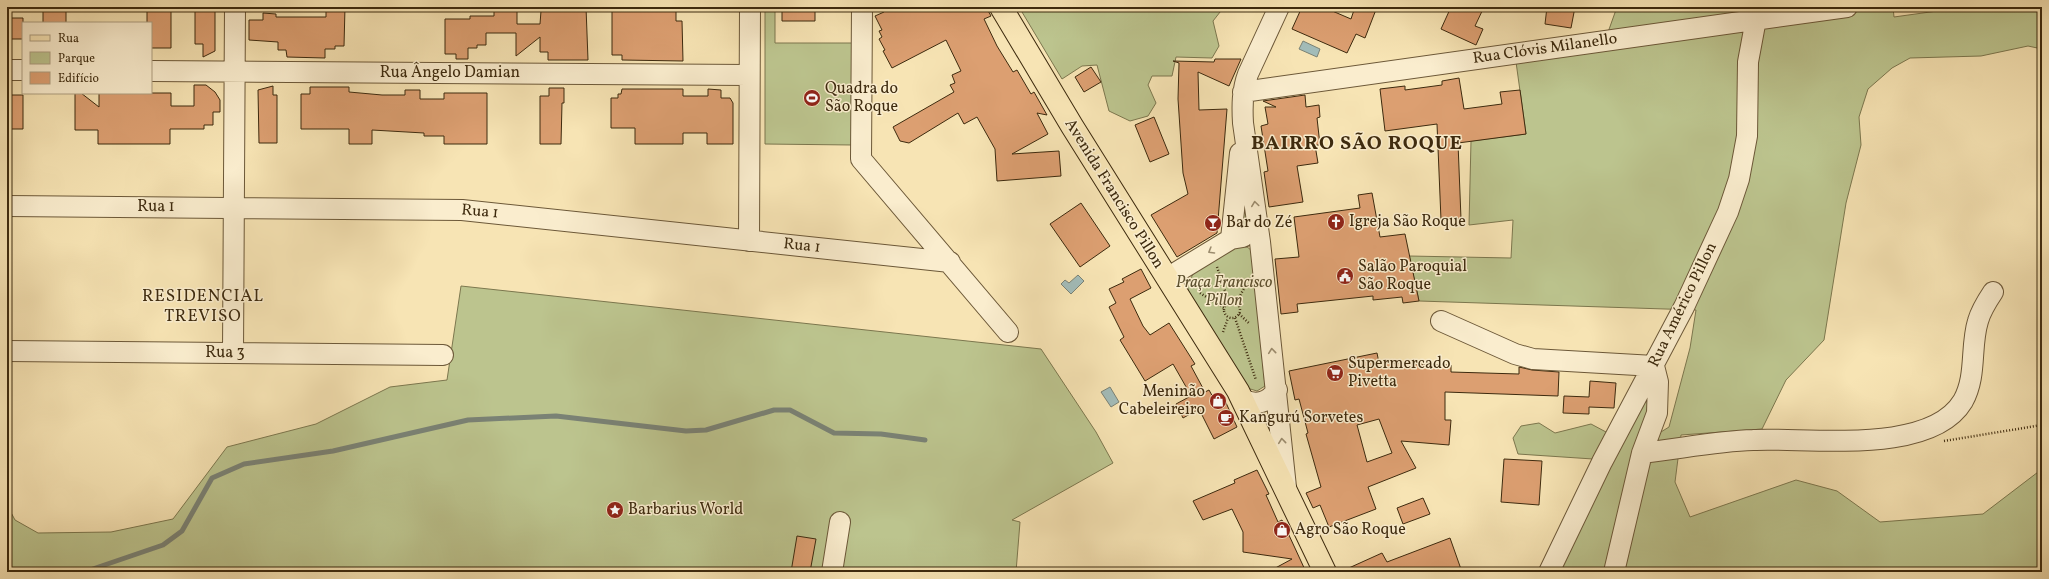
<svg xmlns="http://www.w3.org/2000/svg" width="2049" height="579" font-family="Vollkorn,serif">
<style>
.green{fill:#bcc48e;stroke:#7c774e}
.water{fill:#a2bcb9;stroke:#7a8275}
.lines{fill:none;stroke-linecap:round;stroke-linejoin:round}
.stream{stroke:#7a8275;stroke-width:5}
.building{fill:#dc9f71;stroke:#3d2a0e;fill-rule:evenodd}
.minor-casing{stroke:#6c5838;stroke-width:22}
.major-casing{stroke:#3d2a0e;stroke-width:24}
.path{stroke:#3d2a0e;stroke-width:2.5;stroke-dasharray:1 2;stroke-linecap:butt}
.minor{stroke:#faedce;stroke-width:20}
.major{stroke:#f7e4b4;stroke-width:22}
.oneway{stroke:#9c8c6e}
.labels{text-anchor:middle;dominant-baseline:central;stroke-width:3;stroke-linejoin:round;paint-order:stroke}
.street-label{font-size:16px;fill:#3d2a0e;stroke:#faedce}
.poi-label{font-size:16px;fill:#3d2a0e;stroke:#faedce;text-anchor:start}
.park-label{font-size:16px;font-style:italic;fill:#5d502e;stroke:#faedce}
.neighbourhood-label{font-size:17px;letter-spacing:1px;fill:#3d2a0e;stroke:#faedce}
.district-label{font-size:20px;font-weight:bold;letter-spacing:1px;fill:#3d2a0e;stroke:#faedce}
</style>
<rect width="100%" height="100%" fill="#f7e4b4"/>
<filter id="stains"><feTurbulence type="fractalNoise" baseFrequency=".005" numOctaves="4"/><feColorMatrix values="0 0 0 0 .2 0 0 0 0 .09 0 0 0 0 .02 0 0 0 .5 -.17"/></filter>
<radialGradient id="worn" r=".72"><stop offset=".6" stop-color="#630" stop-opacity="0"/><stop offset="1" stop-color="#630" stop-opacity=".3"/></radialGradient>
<!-- green -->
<path class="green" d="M765,7H775V43H852V145L765,144Z
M1019,7H1224L1213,21L1219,46L1212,58L1176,57L1172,76H1152L1148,85L1156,103L1148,116L1130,121L1109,111L1097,65L1082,66L1062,79Z
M1617,7H1893L1894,17L1966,7H2042V49L2028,46L1981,56L1910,58L1892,68L1868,89L1859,117L1861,145L1846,203L1824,340L1786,380L1762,429L1681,435L1675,482L1690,517L1796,480L1837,491L1880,522L1983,514L2042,469V572H1559L1593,459L1518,454L1513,438L1521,426L1539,423L1555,433L1591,424L1621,440L1650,387L1646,417L1635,448L1669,427L1690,348L1696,310L1419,301L1409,256L1511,258L1513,220L1469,225L1471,141L1526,134L1516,62L1602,49Z
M1242,186L1249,229H1238Z
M1245,245L1252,251L1265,386L1257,391L1247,388L1188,293V284L1194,272L1236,246Z
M461,286L1041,349L1096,432L1113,463L1012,520L1020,522L1016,572H7V505L15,520L38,533L111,532L173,519L227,447L316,424L390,387L447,380Z"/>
<!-- water -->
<path class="water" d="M1303,41L1320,49L1317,57L1299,49Z
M1078,275L1084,281L1071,294L1061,284L1065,280L1069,283Z
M1110,387L1119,402L1111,407L1101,392Z"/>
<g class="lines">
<!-- stream -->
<path class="stream" d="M7,568L15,572
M84,572L163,545L182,531L212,478L244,464L333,451L468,420L556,416L686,431L706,430L774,410H790L834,433L881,434L925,440"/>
</g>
<!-- building -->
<path class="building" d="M43,7H66V23H43Z
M147,7H171V48H151V23H147Z
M195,7H215V51L203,57V44H195Z
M326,7H345L344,46H335V49H325V58L287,57L286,50H278V42L249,40V20H263V13L276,14V17H326Z
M494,7H517V24H540L541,11H564V7H586L588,60H548V52H540V37L516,56V33H486V45H477V48H468V59H456V54H445V19H470V16H494Z
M612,7H676V21H682L683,61L622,60V55H612Z
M782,7H815V21H782Z
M881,7H986L991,16L984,19L997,46L1013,72L1017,70L1031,94L1034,92L1047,115L1037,113L1048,134L1012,154L1059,151L1061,176L997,181L995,149L977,117L964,124L958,113L909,143L900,141L893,127L954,92L950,85L955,83L952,75L961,71L946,40L892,68L883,51L885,50L879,39L882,37L879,31L882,30L875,16L884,12Z
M1302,7H1323L1351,19L1355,7H1377L1365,38L1356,34L1347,53L1292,29Z
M1451,7H1484L1475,26L1483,29L1476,45L1441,29Z
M1547,7H1575L1571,28L1545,24Z
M7,18H23V39H7Z
M1215,59H1241L1229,86L1198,72L1199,110L1227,109L1217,233L1177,257L1151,215L1188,194L1183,173L1178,99L1179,63L1173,61L1214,62Z
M1091,67L1101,82L1084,92L1075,77Z
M1459,78L1464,109L1502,104L1500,92L1520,90L1526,134L1458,143L1461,219L1441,220L1437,124L1385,131L1380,89L1405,86V90L1442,85V81Z
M194,85H206L215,92L220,100V112H213V125H204V129H170V144H98V130H75V93H81L99,107V93H171V106H194Z
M273,86V95H277V143H259L258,90Z
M310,87H349V92L382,95H405V90H420V99H444V93H487V144H444V136H424V133L372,130V144H349V129H301V94H310Z
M549,88H564V103H562L561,144H540V96H549Z
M622,89H683V96H708V89L721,90V98H730L733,103V144H707V133H683V144H635V128H611V98H618V94H621Z
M7,95H23V129H7Z
M1305,95L1306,107L1319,105L1320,117L1317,118L1320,145H1315L1318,163L1297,166L1303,202L1269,207L1264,172L1268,171L1261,126L1268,124L1265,107H1276L1263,101Z
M1154,117L1169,154L1150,162L1135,125Z
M1372,193L1380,237L1405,234L1419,301L1403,303L1402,297L1373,300V296L1297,304L1298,312L1281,314L1275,259L1299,257L1294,217L1360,208L1358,195Z
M1081,203L1110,246L1080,267L1050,224Z
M1141,269L1151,288L1130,299L1143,326L1150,335L1169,323L1195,364L1191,366L1205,392L1209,390L1214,399L1222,394L1237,427L1214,439L1199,409L1183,418L1176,404L1189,397L1187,393L1189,392L1173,364L1145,381L1120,340L1124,337L1109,307L1116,303L1109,289L1124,282L1122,279Z
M1377,353L1379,363L1451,365V372L1519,374V367L1532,370L1559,372L1558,396L1445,392V420H1451L1449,445L1401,441L1416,468L1368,487L1376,509L1329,527L1320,505L1313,508L1306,493L1321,487L1306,434L1308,433L1299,399L1295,400L1289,371ZM1379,419L1392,453L1367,462L1357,425Z
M1590,381L1616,383L1614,408L1589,407V414L1563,413L1564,396L1589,397Z
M1504,459L1542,461L1539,505L1501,502Z
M1257,470L1269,494L1266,495L1278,522L1282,520L1306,572H1268L1292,559L1243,552V532L1232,509L1203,520L1193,501L1235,483L1234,480Z
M1423,498L1430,514L1403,524L1397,508Z
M797,536L816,539L810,572H791Z
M1450,538L1462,572H1340L1382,553L1387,562Z"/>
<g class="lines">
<!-- minor casing -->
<g class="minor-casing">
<path id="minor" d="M862,7L861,159L1008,332
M1279,7L1248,74C1242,90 1242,106 1243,123L1260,242L1286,487
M7,70H23
M151,71L749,75
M1243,92L1847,7
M7,206L462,210L950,262
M1231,239L1240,153
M749,241L750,7
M1167,278L1231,239L1243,237
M1441,321L1515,354L1533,359L1654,366
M7,351L443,355
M233,353L235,7
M1242,399C1256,406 1268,403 1277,390
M1642,453C1679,449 1716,441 1753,440C1808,437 1930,456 1963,401C1977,376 1970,347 1978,321C1981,310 1987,301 1993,292
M832,572L840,522
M1549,572L1602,462L1684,307L1728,212L1739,179L1747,136L1748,62L1756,19
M1614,572L1642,453L1657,413L1658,382L1654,366"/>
</g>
<!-- major casing -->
<g class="major-casing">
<path id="major" d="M1001,7L1072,126L1238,391L1325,572"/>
</g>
<!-- path -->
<path class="path" d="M1217,267L1229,303
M1200,293L1224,308
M1224 310a8 8 0 1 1 16 0a8 8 0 1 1-16 0Z
M1236,303L1247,283
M1239,314L1250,324
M1235,318L1256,380
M1223,332L1228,318
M1944,441L2042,425"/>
<!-- minor -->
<use href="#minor" class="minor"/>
<!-- major -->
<use href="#major" class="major"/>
</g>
<!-- one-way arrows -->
<defs><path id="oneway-chevron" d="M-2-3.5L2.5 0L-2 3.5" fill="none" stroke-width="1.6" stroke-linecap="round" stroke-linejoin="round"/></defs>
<g class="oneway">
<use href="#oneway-chevron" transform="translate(1255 204) rotate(-98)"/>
<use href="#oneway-chevron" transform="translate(1211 251) rotate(149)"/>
<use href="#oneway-chevron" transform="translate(1272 351) rotate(-96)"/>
<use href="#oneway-chevron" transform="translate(1282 441) rotate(-96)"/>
</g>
<!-- icons -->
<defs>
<g id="stadium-disc" transform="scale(0.9)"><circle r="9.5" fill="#8f2418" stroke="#faedce"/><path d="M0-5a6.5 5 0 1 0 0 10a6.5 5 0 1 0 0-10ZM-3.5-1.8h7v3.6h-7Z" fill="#fff"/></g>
<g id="church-disc" transform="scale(0.9)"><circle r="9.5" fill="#8f2418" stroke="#faedce"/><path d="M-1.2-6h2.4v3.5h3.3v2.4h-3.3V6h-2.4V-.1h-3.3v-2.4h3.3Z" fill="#fff"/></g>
<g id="bar-disc" transform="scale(0.9)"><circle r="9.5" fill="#8f2418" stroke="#faedce"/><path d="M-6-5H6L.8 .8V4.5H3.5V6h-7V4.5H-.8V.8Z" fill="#fff"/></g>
<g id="civic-disc" transform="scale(0.9)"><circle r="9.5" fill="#8f2418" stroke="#faedce"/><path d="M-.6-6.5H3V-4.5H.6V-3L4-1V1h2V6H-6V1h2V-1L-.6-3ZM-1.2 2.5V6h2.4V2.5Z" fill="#fff"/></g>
<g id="supermarket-disc" transform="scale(0.9)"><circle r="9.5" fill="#8f2418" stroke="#faedce"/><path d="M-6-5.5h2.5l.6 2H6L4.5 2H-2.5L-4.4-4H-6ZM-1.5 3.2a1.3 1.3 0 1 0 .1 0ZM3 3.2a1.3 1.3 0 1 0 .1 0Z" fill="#fff"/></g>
<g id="shop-disc" transform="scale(0.9)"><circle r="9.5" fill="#8f2418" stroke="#faedce"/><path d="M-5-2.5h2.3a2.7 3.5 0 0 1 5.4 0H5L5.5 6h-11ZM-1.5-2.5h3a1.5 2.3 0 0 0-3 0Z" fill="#fff"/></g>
<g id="cafe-disc" transform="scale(0.9)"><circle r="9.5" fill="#8f2418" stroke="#faedce"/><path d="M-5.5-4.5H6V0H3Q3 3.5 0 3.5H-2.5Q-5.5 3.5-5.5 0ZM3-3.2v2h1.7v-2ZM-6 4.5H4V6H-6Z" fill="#fff"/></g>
<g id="sight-disc" transform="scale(0.9)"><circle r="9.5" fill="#8f2418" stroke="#faedce"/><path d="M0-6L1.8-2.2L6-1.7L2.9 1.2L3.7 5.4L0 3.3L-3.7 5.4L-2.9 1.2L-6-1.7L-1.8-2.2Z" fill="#fff"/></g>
</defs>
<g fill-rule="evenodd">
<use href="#stadium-disc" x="812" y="98"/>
<use href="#church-disc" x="1336" y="222"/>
<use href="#bar-disc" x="1213" y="223"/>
<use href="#civic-disc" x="1345" y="276"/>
<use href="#supermarket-disc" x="1335" y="373"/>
<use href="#shop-disc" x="1218" y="401"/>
<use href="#cafe-disc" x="1226" y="418"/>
<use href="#sight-disc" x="615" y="510"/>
<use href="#shop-disc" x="1282" y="530"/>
</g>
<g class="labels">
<!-- street labels -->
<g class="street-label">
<text transform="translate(1545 49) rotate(-8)">Rua Clóvis Milanello</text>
<text x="450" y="73">Rua Ângelo Damian</text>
<text transform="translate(1114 194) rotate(58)">Avenida Francisco Pillon</text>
<text x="156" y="207">Rua 1</text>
<text transform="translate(480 212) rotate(5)">Rua 1</text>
<text transform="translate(802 246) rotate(6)">Rua 1</text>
<text transform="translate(1683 305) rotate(-64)">Rua Américo Pillon</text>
<text x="225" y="353">Rua 3</text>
</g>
<!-- poi labels -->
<g class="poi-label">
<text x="825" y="89">Quadra do<tspan x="825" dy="18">São Roque</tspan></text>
<text x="1349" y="222">Igreja São Roque</text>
<text x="1226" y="223">Bar do Zé</text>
<text x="1358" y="267">Salão Paroquial<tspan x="1358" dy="18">São Roque</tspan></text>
<text x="1348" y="364">Supermercado<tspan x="1348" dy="18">Pivetta</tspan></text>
<text x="1205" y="392" text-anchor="end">Meninão<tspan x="1205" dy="18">Cabeleireiro</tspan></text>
<text x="1239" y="418">Kangurú Sorvetes</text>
<text x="628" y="510">Barbarius World</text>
<text x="1295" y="530">Agro São Roque</text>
</g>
<!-- park labels -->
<g class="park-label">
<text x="1224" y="283">Praça Francisco<tspan x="1224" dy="18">Pillon</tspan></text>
</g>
<!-- neighbourhood labels -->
<g class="neighbourhood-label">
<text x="203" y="296">RESIDENCIAL<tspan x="203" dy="20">TREVISO</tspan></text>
</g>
<!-- district labels -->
<g class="district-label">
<text x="1357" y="144">BAIRRO SÃO ROQUE</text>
</g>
</g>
<!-- margin -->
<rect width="2049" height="579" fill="none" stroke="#f7e4b4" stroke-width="24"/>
<rect x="8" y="8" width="2033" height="563" fill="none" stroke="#3d2a0e" stroke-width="2"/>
<rect x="12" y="12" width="2025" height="555" fill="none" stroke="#3d2a0e"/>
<!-- legend -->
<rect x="22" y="22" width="130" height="72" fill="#faedce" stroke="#ae9f81"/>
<rect x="30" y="35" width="20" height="6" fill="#f7e4b4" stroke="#ae9f81"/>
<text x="58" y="42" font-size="12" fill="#3d2a0e">Rua</text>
<rect x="30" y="52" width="20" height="12" fill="#bcc48e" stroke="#ae9f81"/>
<text x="58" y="62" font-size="12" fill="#3d2a0e">Parque</text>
<rect x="30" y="72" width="20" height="12" fill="#dc9f71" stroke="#ae9f81"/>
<text x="58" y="82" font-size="12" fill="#3d2a0e">Edifício</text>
<rect width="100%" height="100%" filter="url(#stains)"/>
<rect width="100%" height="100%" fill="url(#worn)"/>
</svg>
